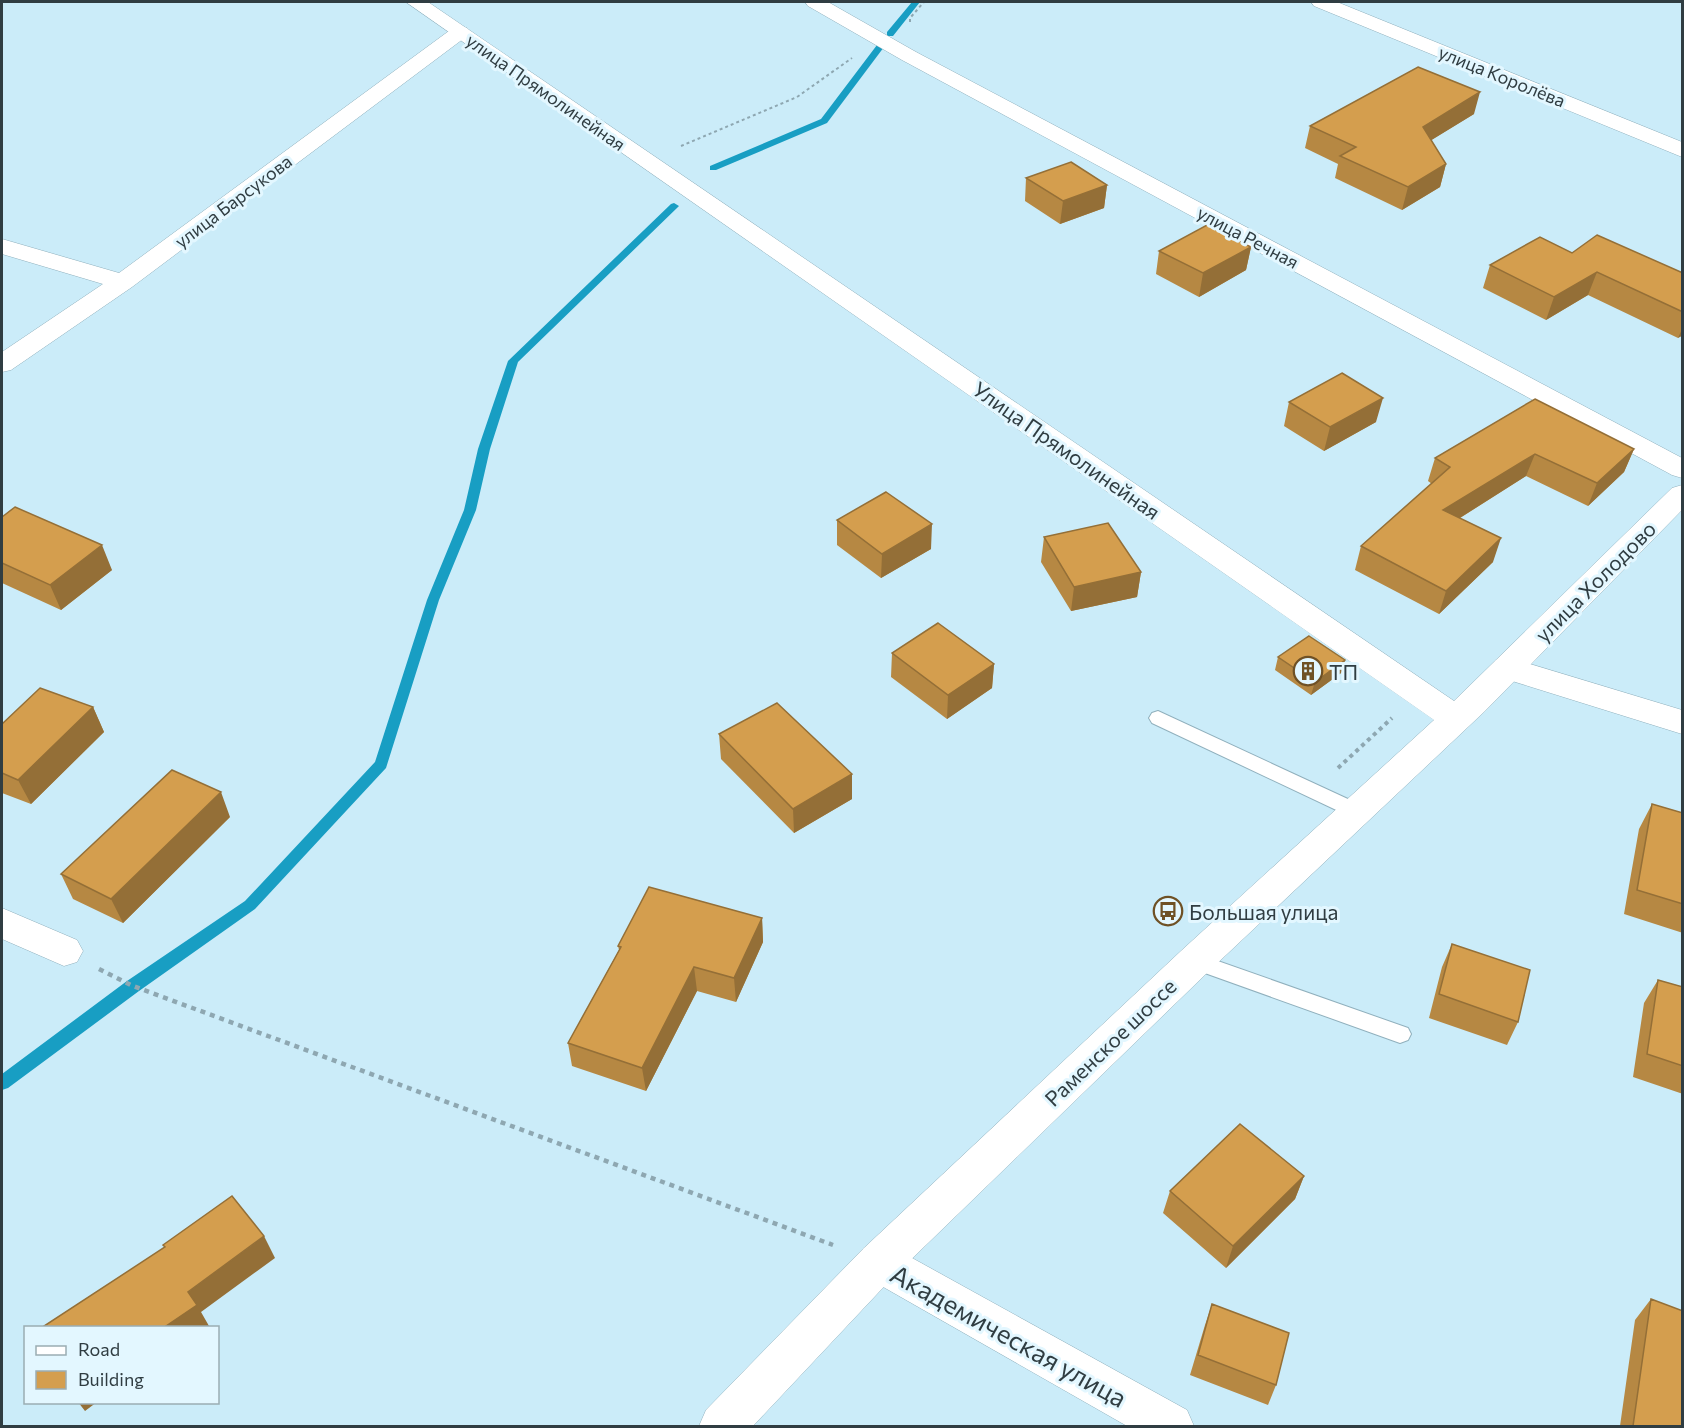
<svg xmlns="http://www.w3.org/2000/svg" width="1684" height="1428" font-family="Commissioner,sans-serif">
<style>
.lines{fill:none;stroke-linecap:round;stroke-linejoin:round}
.stream{fill:#189ec3;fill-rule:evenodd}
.lane-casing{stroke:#90b0bd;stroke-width:2}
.street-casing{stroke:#90b0bd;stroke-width:1}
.secondary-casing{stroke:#90b0bd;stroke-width:1}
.path-far2{stroke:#8ea7b1;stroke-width:2;stroke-dasharray:3 3;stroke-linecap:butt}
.path-far1{stroke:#8ea7b1;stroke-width:4;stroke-dasharray:4 4;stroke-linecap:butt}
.path{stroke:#8ea7b1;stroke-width:4.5;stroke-dasharray:5 5;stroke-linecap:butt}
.lane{fill:#fff;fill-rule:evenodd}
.street{fill:#fff;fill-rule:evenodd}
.secondary{fill:#fff;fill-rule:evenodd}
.wall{fill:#b68843}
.shaded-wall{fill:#946f37}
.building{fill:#d49e4e;stroke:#946f37;stroke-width:1.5}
.labels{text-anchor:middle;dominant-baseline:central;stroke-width:6;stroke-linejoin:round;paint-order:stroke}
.far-street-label{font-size:18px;fill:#303d42;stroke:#e3f7ff}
.street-label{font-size:21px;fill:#303d42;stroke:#e3f7ff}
.poi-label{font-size:21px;fill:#303d42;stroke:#e3f7ff;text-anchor:start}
.near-street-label{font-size:26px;fill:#303d42;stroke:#e3f7ff}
</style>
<rect width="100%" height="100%" fill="#cbecf9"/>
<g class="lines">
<!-- stream -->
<path class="stream" d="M912,2H920L893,36H887V32Z
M877,45L884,47L827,123L716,170H710V166L821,119Z
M674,203L679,206L677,208L518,362L490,449L476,510L439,600L386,768L255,909L139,991L8,1088L2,1090V1074L127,981L245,901L375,762L427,600L464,510L478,449L508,361L671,204Z"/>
<!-- lane casing -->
<g class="lane-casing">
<path id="lane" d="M1158,711L1363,806L1365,811L1363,816L1356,818L1349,816L1152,723L1149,718L1152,713Z
M1195,953L1408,1028L1411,1034L1408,1040L1400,1043L1188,967L1185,961L1188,955Z"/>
</g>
<!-- street casing -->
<g class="street-casing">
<path id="street" d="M805,2H828L916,52L1682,458V478L1672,475L902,60L808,6Z
M1311,2H1337L1682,142V157L1314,6Z
M460,26L467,28L470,32L467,36L132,287L11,370L2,372V352L103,284L2,254V239L119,273L453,28Z
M1507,657L1682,710V734L1496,676L1491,668L1496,660Z
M2,908L77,940L83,951L77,962L64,966L2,939Z
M879,1242L894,1248L1187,1410L1194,1426H1127L864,1276L857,1262L864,1248Z"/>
</g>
<!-- secondary casing -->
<g class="secondary-casing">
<path id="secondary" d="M406,2H428L1454,701L1672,488L1682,485V510L1485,711L1208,972L894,1276L753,1426H699L706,1410L864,1248L1182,950L1434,720Z"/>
</g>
<!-- path-far2 -->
<path class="path-far2" d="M910,22V18L924,2
M681,146L797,97L852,58"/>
<!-- path-far1 -->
<path class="path-far1" d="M1338,768L1392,718"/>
<!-- path -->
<path class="path" d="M99,969L133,986L833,1245"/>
<!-- lane -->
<use href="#lane" class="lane"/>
<!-- street -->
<use href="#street" class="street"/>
<!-- secondary -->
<use href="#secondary" class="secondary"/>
</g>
<!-- wall -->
<path class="wall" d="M1474,114L1431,140L1446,164L1440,187L1402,210L1335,178L1338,164L1305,148L1310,126Z
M1026,178L1107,185L1104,208L1060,224L1025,201Z
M1251,247L1246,270L1199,297L1156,274L1159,251Z
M1572,253L1683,273V335L1678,338L1588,295L1546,320L1483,288L1490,265Z
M1289,402L1376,422L1324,451L1284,426Z
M1634,449L1624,472L1588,506L1526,476L1460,518L1493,562L1439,614L1355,570L1361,546L1432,484L1428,481L1435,458Z
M2,517L112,570L61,610L2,583Z
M837,520L931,549L881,578L837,545Z
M1044,537L1141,572L1137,597L1071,611L1041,562Z
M892,653L994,664L992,688L947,719L891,677Z
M1278,657L1345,660L1341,673L1311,695L1275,670Z
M93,707L104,732L31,804L2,793V724Z
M719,734L852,799L794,833L721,759Z
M1652,804L1683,813V933L1624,914L1639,829Z
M230,817L123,923L73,899L61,874Z
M762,918L763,942L736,1002L697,991L646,1091L572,1066L568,1043L619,950L618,946Z
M1452,944L1518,1022L1507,1045L1429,1018L1442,967Z
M1658,980L1683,987V1094L1633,1077L1644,1003Z
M1304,1176L1295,1199L1226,1268L1163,1213L1170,1191Z
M1651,1299L1683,1426H1620L1635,1320Z
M1212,1304L1276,1385L1268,1405L1190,1375L1205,1325Z"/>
<!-- shaded-wall -->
<path class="shaded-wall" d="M1480,92L1474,114L1417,149L1423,127Z
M1446,164L1440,187L1402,210L1408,187Z
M1107,185L1104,208L1060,224L1063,201Z
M1251,247L1246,270L1199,297L1203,273Z
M1597,272L1588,295L1546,320L1554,297Z
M1683,327V335L1678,338Z
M1383,398L1376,422L1324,451L1330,427Z
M1634,449L1624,472L1588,506L1597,483Z
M1535,454L1526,476L1436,533L1443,510Z
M932,524L931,549L881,578L882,554Z
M1501,538L1493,562L1439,614L1446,591Z
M102,545L112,570L61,610L50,585Z
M1141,572L1137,597L1071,611L1074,587Z
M1345,660L1341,673L1311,695L1315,682Z
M994,664L992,688L947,719L948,695Z
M93,707L104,732L31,804L18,780Z
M852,774V799L794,833L793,809Z
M221,792L230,817L123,923L111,899Z
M762,918L763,942L736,1002L734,978Z
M694,967L697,991L646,1091L642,1068Z
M1304,1176L1295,1199L1226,1268L1233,1246Z
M264,1236L275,1258L201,1312L209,1326L207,1328H163L188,1292Z
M78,1402H97L85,1411Z"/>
<!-- building -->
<path class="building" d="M1418,67L1480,92L1423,127L1446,164L1408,187L1340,156L1356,147L1310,126Z
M1071,162L1107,185L1063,201L1026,178Z
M1207,225L1251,247L1203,273L1159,251Z
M1597,235L1683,273V312L1597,272L1554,297L1490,265L1540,237L1572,253Z
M1342,373L1383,398L1330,427L1289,402Z
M1535,399L1634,449L1597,483L1535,454L1443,510L1501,538L1446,591L1361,546L1450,467L1435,458Z
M886,492L932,524L882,554L837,520Z
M15,507L102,545L50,585L2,563V517Z
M1108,523L1141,572L1074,587L1044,537Z
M938,623L994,664L948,695L892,653Z
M1309,636L1345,660L1315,682L1278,657Z
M40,688L93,707L18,780L2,773V724Z
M777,703L852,774L793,809L719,734Z
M172,770L221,792L111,899L61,874Z
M1652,804L1683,813V904L1637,890Z
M649,887L762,918L734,978L694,967L642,1068L568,1043L621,947L618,946Z
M1452,944L1530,970L1518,1022L1439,994Z
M1658,980L1683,987V1066L1647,1054Z
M1240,1124L1304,1176L1233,1246L1170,1191Z
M232,1196L264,1236L188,1292L197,1305L163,1328H41L165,1247L163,1245Z
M1651,1299L1683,1311V1426H1633Z
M1212,1304L1289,1333L1276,1385L1198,1355Z"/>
<!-- icons -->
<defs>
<g id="building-ring" transform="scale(1.5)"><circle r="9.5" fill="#e3f7ff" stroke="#6f5125" stroke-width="1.5"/><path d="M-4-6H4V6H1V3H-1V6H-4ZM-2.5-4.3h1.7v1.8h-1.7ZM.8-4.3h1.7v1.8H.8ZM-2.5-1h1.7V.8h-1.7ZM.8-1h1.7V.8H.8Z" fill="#6f5125"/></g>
<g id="bus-ring" transform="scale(1.5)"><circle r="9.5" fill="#e3f7ff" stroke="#6f5125" stroke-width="1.5"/><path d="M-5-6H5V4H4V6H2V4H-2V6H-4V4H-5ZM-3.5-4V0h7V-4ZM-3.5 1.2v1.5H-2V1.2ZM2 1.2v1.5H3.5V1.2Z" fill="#6f5125"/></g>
</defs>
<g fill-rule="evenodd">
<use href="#building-ring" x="1308" y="671"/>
<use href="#bus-ring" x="1168" y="911"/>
</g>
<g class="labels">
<!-- far-street labels -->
<g class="far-street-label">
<text transform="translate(1502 76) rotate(22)">улица Королёва</text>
<text transform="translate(546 92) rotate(35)">улица Прямолинейная</text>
<text transform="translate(233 201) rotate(-37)">улица Барсукова</text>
<text transform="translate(1248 237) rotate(28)">улица Речная</text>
</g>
<!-- street labels -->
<g class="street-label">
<text transform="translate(1067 450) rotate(35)">Улица Прямолинейная</text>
<text transform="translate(1595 581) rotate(-45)">улица Холодово</text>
<text transform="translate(1110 1042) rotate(-44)">Раменское шоссе</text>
</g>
<!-- poi labels -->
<g class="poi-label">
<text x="1329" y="671">ТП</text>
<text x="1189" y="911">Большая улица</text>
</g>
<!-- near-street labels -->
<g class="near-street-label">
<text transform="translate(1009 1335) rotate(29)">Академическая улица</text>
</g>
</g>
<!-- border -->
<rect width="1684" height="1428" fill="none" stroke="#303d42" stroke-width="6"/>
<!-- legend -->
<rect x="24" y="1326" width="195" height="78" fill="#e3f7ff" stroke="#9badb3" stroke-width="1.5"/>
<rect x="36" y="1346" width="30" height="9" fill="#ffffff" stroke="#9badb3" stroke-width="1.5"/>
<text x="78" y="1356" font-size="18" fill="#303d42">Road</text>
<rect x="36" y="1371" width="30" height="18" fill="#d49e4e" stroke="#9badb3" stroke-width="1.5"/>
<text x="78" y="1386" font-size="18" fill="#303d42">Building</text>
</svg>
